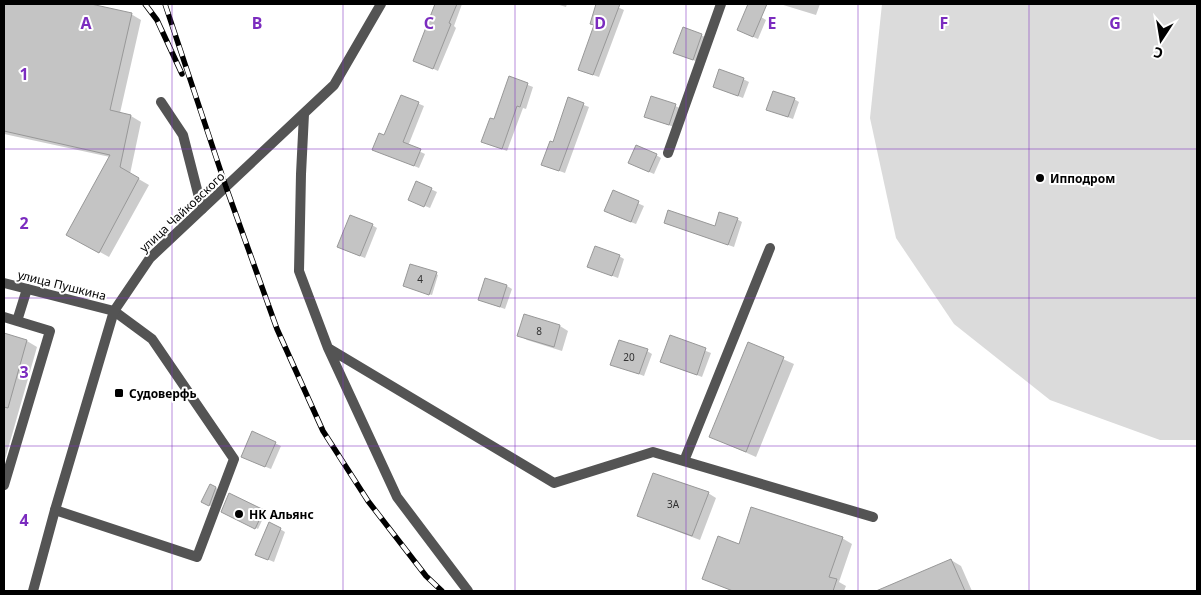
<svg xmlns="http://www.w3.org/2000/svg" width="1201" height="595" font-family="'Noto Sans',sans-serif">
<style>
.green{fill:#dbdbdb}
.shadow{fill:#0003}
.building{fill:#c4c4c4;stroke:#989898}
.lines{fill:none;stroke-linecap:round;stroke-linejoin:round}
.service{stroke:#545454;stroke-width:10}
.minor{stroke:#545454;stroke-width:10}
.tertiary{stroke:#545454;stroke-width:10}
.rail-casing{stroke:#000;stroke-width:5.5}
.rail{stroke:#fff;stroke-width:4;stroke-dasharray:11;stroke-linecap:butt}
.grid{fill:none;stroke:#7b2cbf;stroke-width:1;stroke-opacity:0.55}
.poi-dot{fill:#000;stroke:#fff;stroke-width:2}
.labels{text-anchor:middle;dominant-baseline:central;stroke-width:4;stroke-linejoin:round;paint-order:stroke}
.number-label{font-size:10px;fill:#313131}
.poi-label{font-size:12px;font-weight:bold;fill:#000;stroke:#fff;text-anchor:start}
.street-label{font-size:12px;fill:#000;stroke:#fff}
.grid-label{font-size:16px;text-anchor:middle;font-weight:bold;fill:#7b2cbf;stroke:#fff;stroke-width:4;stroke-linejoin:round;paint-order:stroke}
</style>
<rect width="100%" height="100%" fill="#fff"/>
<!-- green -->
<path class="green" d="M882,4H1197V440H1160L1050,400L954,324L896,238L870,118Z"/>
<!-- shadow -->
<path class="shadow" d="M4,4H86L131,14L141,20L120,113L131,116L141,122L130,174L149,185L109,257L78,240L110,157L4,134Z
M436,4H462L454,26L456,28L438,71L415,60Z
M556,4H567L566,7Z
M598,4H611L624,10L599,77L584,72L595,25L591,23Z
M780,4H820L816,15Z
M761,17L766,20L758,39L744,33Z
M701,35L707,38L698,62L675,53Z
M510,78L533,87L526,109L523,108L507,151L488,144Z
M743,79L749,82L743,98L714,87Z
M401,96L424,106L408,146L425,154L419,168L379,152Z
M568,99L589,107L565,173L548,167L554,144Z
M794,99L799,102L793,119L773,112Z
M675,106L680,108L674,127L651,119Z
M656,155L661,158L654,174L635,166Z
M416,182L437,192L430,208L413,201Z
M613,192L644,206L636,224L610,214Z
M737,219L742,222L734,247L665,223L715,227Z
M372,225L377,228L365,258L344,250Z
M619,256L624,259L618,278L594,269Z
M436,274L438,275L432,295L406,287Z
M507,286L512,289L505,309L479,300Z
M525,315L560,326L568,331L562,351L527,340L519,335Z
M4,334L27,341L37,347L4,463Z
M671,337L711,353L702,377L667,364Z
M749,344L794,364L756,457L711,437Z
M647,351L652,354L644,376L612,364Z
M253,433L281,446L271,469L247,459Z
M210,485L218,489L211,506L203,502Z
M708,493L716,498L700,540L647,520L639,515Z
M229,495L266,512L258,529L223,512Z
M280,529L285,532L274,562L262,557Z
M842,538L852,544L839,582L846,586L844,591H732L704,579L740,545Z
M951,560L961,566L972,591H903L899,582Z"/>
<!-- building -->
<path class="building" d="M4,4H91L132,13L110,110L131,115L120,167L139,178L99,253L66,235L110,155L4,131Z
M435,4H457L449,23L451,24L433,69L413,61Z
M596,4H620L593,75L578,70L594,25L590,24Z
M748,4H767L753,37L737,30Z
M683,27L702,34L693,60L673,53Z
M719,69L744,78L738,96L713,87Z
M509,76L528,83L520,107L517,106L502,149L481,142L490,118L494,119Z
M773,91L795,98L788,117L766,110Z
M401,95L419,102L403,142L421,149L414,166L372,150L379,133L384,135Z
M651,96L676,104L669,125L644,117Z
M568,97L584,103L559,171L541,165L550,141L553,142Z
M636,145L657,154L649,172L628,163Z
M416,181L432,188L424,207L408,200Z
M613,190L639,201L631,222L604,211Z
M668,210L715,226L719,212L738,218L728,245L664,223Z
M350,215L373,224L360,256L337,247Z
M595,246L620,255L612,276L587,267Z
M410,264L437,272L429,295L403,286Z
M485,278L507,285L500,307L478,300Z
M524,314L560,325L554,347L517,336Z
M4,333L27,340L8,408L4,407Z
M670,335L706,348L697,375L660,362Z
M619,340L648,349L639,374L610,365Z
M748,342L784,357L746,452L709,437Z
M252,431L276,442L265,467L241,457Z
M653,473L709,492L692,536L637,516Z
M210,484L216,487L209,506L201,502Z
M229,493L264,510L255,529L221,512Z
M751,507L843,537L829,577L837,579L833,591H733L702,579L718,536L739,544Z
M269,522L281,528L268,560L255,555Z
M951,559L965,591H876Z"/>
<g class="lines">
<!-- service -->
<path class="service" d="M161,102L183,135L202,209
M304,114L301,174L299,271L328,348L397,497L468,591
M668,153L721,4
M4,317L17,321L27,289
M328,348L554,483L653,452L873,517
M684,461L770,248
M4,485L50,331L17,321
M55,510L197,557L234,459L152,339L114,311"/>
<!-- minor -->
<path class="minor" d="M4,283L114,311"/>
<!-- tertiary -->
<path class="tertiary" d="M33,591L55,510L114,311L150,258L334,85L381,4"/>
<!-- rail casing -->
<g class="rail-casing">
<path id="rail" d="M145,4L157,20L182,74
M165,4L226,187L277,329L323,431L368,501L426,576L442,591"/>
</g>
<!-- rail -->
<use href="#rail" class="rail"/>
</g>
<!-- grid -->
<path class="grid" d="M172,4V591M343,4V591M515,4V591M686,4V591M858,4V591M1029,4V591M4,149H1197M4,298H1197M4,446H1197"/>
<!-- markers -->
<g class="poi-dot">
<circle cx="1040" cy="178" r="5"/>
<rect x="114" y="388" width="10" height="10" rx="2.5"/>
<circle cx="239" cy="514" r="5"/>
</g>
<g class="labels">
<!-- number labels -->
<g class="number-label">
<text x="420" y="279">4</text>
<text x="539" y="331">8</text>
<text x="629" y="357">20</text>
<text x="673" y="504">3А</text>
</g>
<!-- poi labels -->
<g class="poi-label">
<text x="1050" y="178">Ипподром</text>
<text x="129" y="393">Судоверфь</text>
<text x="249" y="514">НК Альянс</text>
</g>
<!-- street labels -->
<g class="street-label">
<text transform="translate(182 212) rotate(-43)">улица Чайковского</text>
<text transform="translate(62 285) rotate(14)">улица Пушкина</text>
</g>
</g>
<g class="grid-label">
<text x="86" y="29">A</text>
<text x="257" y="29">B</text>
<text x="429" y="29">C</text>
<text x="600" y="29">D</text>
<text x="772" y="29">E</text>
<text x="944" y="29">F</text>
<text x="1115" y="29">G</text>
<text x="24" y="80">1</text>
<text x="24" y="229">2</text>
<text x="24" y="378">3</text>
<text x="24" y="526">4</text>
</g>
<!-- border -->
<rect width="1201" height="595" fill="none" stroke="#000000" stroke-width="10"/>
<!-- north arrow -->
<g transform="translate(1161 40) rotate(192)" stroke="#ffffff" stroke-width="4" paint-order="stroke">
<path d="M0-4L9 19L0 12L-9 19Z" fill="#000000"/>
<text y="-8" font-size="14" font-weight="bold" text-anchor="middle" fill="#000000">С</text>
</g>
</svg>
